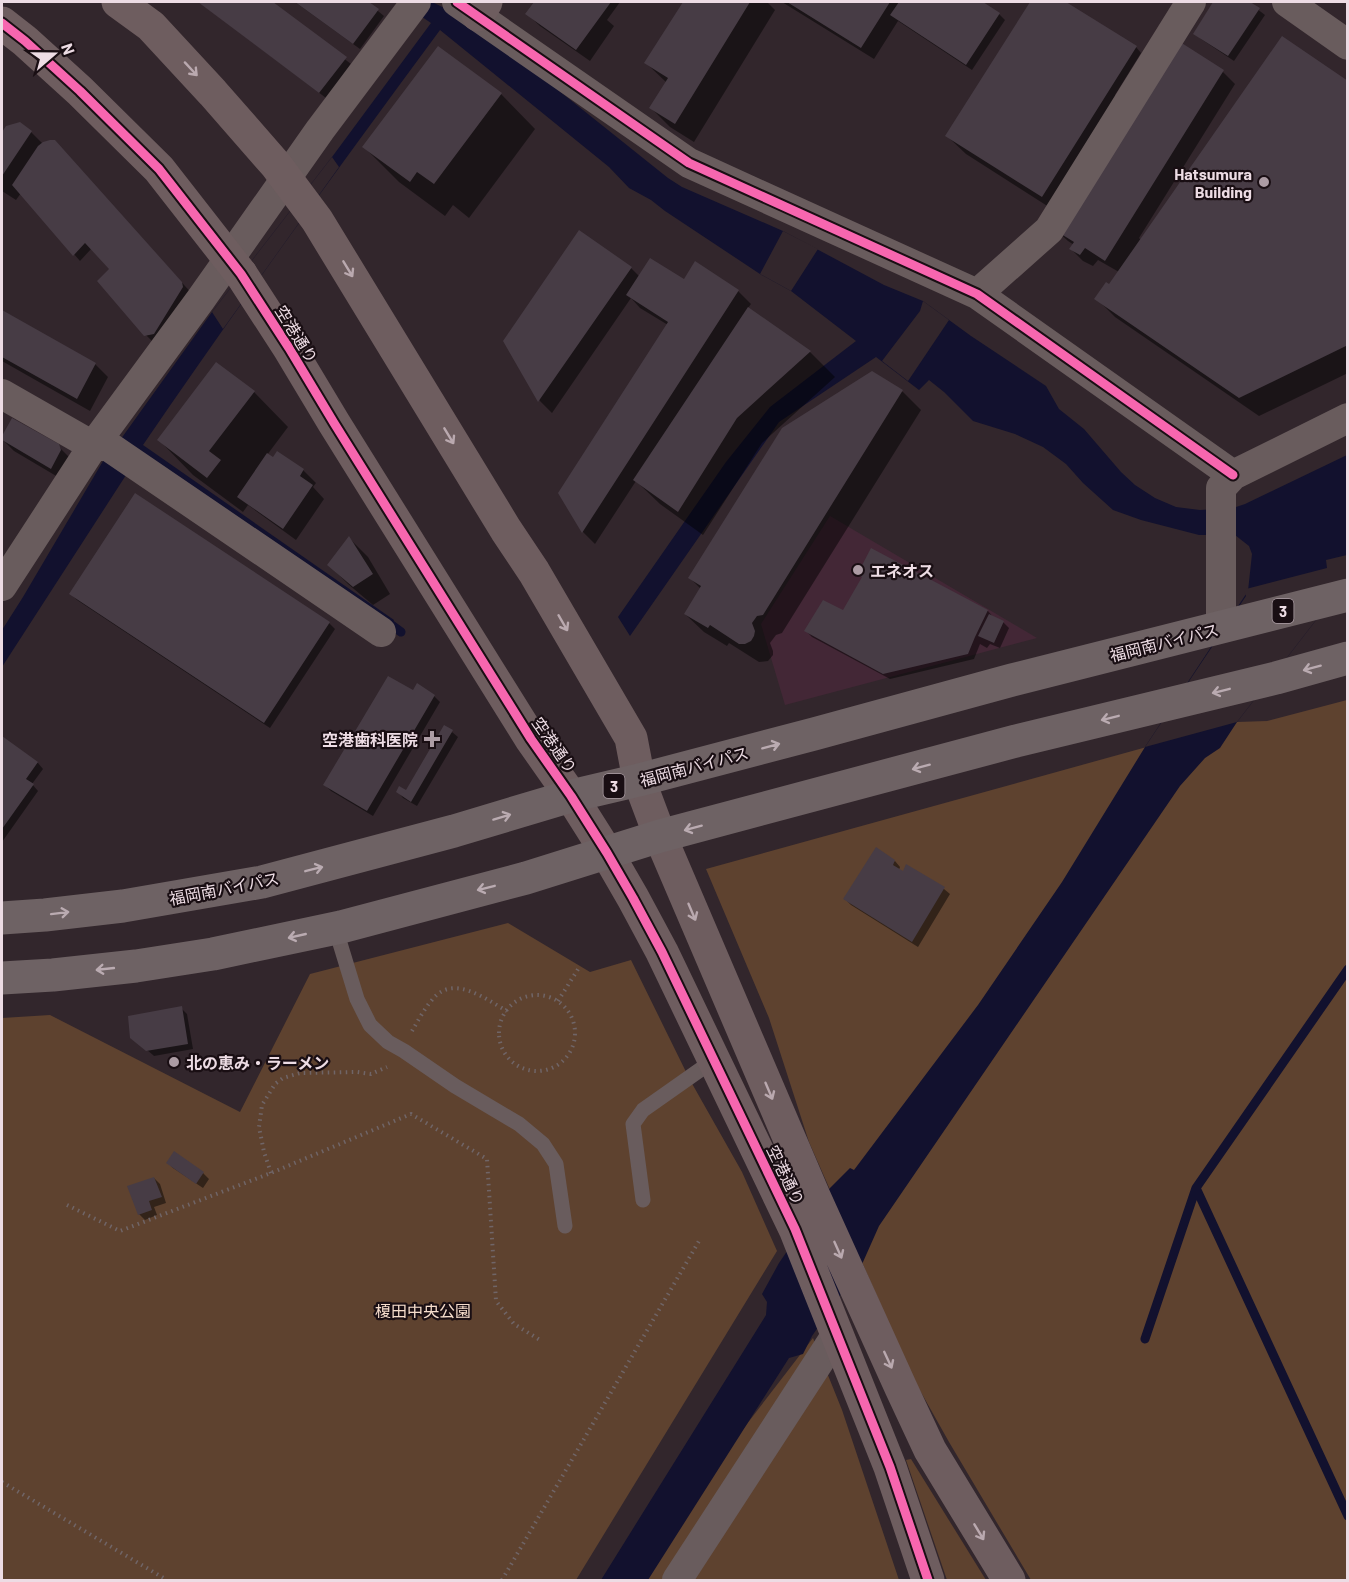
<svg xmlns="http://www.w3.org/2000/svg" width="1349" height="1582" font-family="Barlow,'Noto Sans JP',sans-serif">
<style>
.built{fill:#432736}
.green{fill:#5e422f}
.water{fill:#12112e}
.pier{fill:#32262c}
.shadow{fill:#0007}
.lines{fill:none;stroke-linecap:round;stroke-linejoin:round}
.stream{stroke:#12112e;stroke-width:9}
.building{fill:#473c45}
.path{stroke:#706567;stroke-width:4;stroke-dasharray:1.5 4.5;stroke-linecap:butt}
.lane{stroke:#695c5d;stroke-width:15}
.street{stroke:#695c5d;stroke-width:30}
.secondary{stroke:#6e5d5f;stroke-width:33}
.highway{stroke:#6e6264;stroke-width:33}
.secondary-bridge{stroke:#6e5d5f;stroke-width:33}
.cycleway-casing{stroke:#190e13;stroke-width:13}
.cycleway{stroke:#f766af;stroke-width:9}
.oneway{stroke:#baa9af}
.oneway2{stroke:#baabb1}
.poi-dot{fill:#ac9ca4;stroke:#190e13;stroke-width:2}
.labels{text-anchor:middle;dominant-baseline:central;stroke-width:4.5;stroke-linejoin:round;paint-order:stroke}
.shield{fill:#190e13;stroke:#ad9ea5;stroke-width:1.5}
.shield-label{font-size:15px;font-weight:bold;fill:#eddce4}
.poi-label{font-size:16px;font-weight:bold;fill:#eddce4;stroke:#190e13;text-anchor:end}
.street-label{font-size:16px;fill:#eddce4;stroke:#190e13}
.park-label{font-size:16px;fill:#f6ddcc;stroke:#190e13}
</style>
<rect width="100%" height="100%" fill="#32262c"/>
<!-- built -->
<path class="built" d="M830,516L1037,638L785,705L761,624Z"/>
<!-- green -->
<path class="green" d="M1347,700V1580H1031L949,1442L913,1378L809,1142L769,1018L706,869L1237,722L1267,721Z
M508,923L590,972L631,960L690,1080L742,1172L777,1251L576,1580H2V1018L50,1015L240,1112L310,974Z
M813,1338L842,1410L899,1580H627Z
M911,1459L986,1580H947L906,1460Z"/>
<!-- water -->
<path class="water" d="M400,2H432L473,22L668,178L682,187L783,231L884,285L923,301L971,336L1046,386L1059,409L1084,429L1121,472L1135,485L1155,498L1176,507L1200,510L1233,508L1245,504L1347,455V580L1237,722L1220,748L1205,758L1180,786L879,1226L863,1262L812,1336L803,1354L789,1358L648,1580H601L766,1315L767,1302L762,1294L779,1263L830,1188L850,1168L854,1170L978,1005L1062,882L1145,747L1248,591L1252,554L1249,546L1235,535H1199L1141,520L1113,510L1083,483L1066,464L1043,447L1015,434L973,421L944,392L929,380L919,390L876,357L779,422L630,636L618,617L726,462L770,407L856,341L791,291L760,274L665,211L651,200L629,188L609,167L440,30C339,167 239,304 143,445L394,620L390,630L128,472L2,667V630L23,597L106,456L118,443L212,312L332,157L431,23Z"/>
<!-- pier -->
<path class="pier" d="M332,157L339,167L223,329L212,312Z
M783,231L818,249L791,291L760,274Z
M923,301L949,320L908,381L882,361L920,311Z
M1347,555V580L1237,722L1145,747L1246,596L1244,591L1246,589L1327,568L1326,560Z"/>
<!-- shadow -->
<path class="shadow" d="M199,2H271L351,64L326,98Z
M295,2H367L384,16L360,49Z
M536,2H620L607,20L614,26L590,61L540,26L527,14Z
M684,2H767L775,10L694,142L670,127L651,108L667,83L646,63Z
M782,2H980L999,14L1005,20L972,70L898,21L874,59Z
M1032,2H1063L1136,47L1141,53L1115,95L1130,110L1223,72L1235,84L1139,238L1141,240L1348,83V373L1259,416L1115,317L1096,298L1109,285L1119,272L1098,260L1093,266L1083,261L1071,249L1074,245L1068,241L1055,229L1063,216L966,154L947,136Z
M1215,2H1248L1265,15L1234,61L1201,39L1195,33Z
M501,94L535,129L469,218L453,205L445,216L399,182L364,147Z
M7,127L31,132L43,144L67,155L194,296L152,341L146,335L118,277L92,248L80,261L21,193L16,200L2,191V135Z
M631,268L640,277L685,281L738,291L751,304L748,308L810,352L835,377L762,443L703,535L660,504L636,481L595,544L583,532L560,493L668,325L640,308L631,298L552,413L540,401L505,341Z
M2,312L95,364L108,377L90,411L2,361Z
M872,373L903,392L921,410L782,633L776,635L770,643L773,651V655L768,661L759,662L729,643L727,646L704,632L685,614L701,589L690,578Z
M254,392L288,427L267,455L303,470L316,483L313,487L324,499L296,540L248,505L243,512L193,475L159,440Z
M13,420L58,446L71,459L63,480L14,451L2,439Z
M136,495L329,623L335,629L270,728L77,600L71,594Z
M349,538L368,557L390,594L373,605L348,584L329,565Z
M872,550L988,611L994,618L1003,622L1009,628L1000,648L990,644L987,648L980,644L974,659L890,679L812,637L806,631L844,612L863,578L859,574Z
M413,692L434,696L440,702L373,816L331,791L325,785Z
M452,732L458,737L417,806L403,798L398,792H407Z
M2,738L38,763L43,769L32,784L38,791L2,842Z
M895,861L900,867L899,870L944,889L950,894L918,947L851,905L845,899Z
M181,1008L187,1014L193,1049L154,1056L153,1055L135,1040Z
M168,1163L203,1173L209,1179L203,1188L173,1168Z
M154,1178L160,1184L166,1203L154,1207L157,1215L145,1220L139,1214Z"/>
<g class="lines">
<!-- stream -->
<path class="stream" d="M386,621L401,632
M1348,969L1196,1188L1348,1516
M1145,1339L1196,1188"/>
</g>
<!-- building -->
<path class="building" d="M198,2H273L347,57L319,93Z
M295,2H369L379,9L353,44Z
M534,2H611L576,50L525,14Z
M683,2H750L675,124L649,108L668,78L644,63Z
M787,2H890L861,48Z
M899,2H983L1000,13L966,65L890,15Z
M1030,2H1066L1137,46L1042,197L945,136Z
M1213,2H1250L1260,8L1228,56L1193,34Z
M1282,36L1348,81V345L1239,398L1094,299L1106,282L1109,284Z
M1177,40L1224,70L1105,261L1085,248L1080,255L1069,249L1074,242L1053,229Z
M438,46L502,93L434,184L417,172L410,182L362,147Z
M20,122L32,131L2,176V132L6,126Z
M50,140H55L182,282L183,287L154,334L144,336L97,281L109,269L85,243L73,256L12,185L38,146L43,142Z
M579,230L632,267L538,402L503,341Z
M650,258L684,279L695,261L739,290L582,533L558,493L668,322L626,295Z
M748,307L811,351L737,418L678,512L633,480Z
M2,310L96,363L77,399L2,357Z
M216,362L255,391L209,451L221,460L207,478L157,440Z
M872,371L903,390L763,615L757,616L752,623L755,631L754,636L751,641L745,644H739L710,625L708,628L684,614L701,586L688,578L782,428Z
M12,418L59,444L61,450L51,469L2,440V436Z
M277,451L304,469L300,476L313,485L283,529L237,497L267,453L273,457Z
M135,493L330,622L264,723L69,594Z
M349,536L373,574L353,587L327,565Z
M871,548L988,610L975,637L968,654L883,674L804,631L823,600L843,610L862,577L857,575Z
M989,614L1004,621L994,643L978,636Z
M388,676L413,690L417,683L435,695L367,811L323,785Z
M444,725L453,730L411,802L396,792L399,786L406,790Z
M2,736L38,762L26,779L34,784L2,829Z
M876,847L895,860L893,865L903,871L906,864L945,887L912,942L843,899Z
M182,1006L188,1044L146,1051L130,1038L128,1016Z
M174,1151L204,1172L196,1184L166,1163Z
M154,1177L162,1197L149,1201L152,1210L138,1215L127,1186Z"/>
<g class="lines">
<!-- path -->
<path class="path" d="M499 1033a38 38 0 1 1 76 0a38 38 0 1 1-76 0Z
M558,1001L580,966
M412,1031C418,1021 424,1009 432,1000C453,973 485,999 507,1011
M271,1173L264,1152L259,1127L262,1105L275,1084L283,1078L300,1073L357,1072L371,1074L387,1067
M67,1205L120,1231L271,1173L411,1114L487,1159L496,1301L514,1324L540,1340
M2,1482L167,1580
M502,1580L699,1241"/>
<!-- lane -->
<path class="lane" d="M335,927L357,999L370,1025L388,1042L404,1051L455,1086L519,1124L543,1144L556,1164L565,1226
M643,1200L633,1124L643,1110L714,1060"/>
<!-- street -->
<path class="street" d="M457,2L689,163L977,294L1233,475
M1287,2L1348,45
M977,294L1049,230L1191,2
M2,394L93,446H108L381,632
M2,586L93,446L201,299L320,130L416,2
M1221,627V488L1233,475L1348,418
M677,1580L837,1334"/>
<!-- secondary -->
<path class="secondary" d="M118,2L151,26L213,93L276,165L317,220L506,530L534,572L631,738L639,780L660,836L814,1196L901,1388L930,1450L1009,1580
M478,15L486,2
M241,274L289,348L334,423L531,739L571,796L607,853L633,898L662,952L795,1229L890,1467L928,1580"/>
<!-- highway -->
<path class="highway" d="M2,918L45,915L123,906L262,882L454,831L571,796L639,780L814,734L1012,680L1348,595
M2,978L53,975L136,966L213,954L341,927L526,878L660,836L1016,741L1276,678L1348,658"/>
<!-- secondary-bridge -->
<path class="secondary-bridge" d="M2,23L25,41L80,91L159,169L241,274"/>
<!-- cycleway casing -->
<g class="cycleway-casing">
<path id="cycleway" d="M457,2L689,163L977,294L1233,475
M2,23L25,41L80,91L159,169L241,274L289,348L334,423L531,739L571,796L607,853L633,898L662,952L795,1229L890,1467L928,1580"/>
</g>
<!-- cycleway -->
<use href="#cycleway" class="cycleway"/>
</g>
<!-- one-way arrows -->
<defs><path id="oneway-shaft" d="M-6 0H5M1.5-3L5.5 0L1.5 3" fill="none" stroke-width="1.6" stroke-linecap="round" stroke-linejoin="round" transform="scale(1.5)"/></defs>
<g class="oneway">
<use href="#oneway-shaft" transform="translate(191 69) rotate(47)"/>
<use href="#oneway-shaft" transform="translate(348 269) rotate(59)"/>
<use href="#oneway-shaft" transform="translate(449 436) rotate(59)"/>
<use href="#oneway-shaft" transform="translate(563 623) rotate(60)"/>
<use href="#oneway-shaft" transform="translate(692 912) rotate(67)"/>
<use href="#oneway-shaft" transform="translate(769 1091) rotate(67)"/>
<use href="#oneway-shaft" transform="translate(838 1250) rotate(66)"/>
<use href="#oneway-shaft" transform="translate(888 1360) rotate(65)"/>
<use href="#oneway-shaft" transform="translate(979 1532) rotate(59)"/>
</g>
<g class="oneway2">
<use href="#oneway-shaft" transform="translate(1312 668) rotate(165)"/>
<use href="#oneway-shaft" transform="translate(1221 691) rotate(166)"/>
<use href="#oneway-shaft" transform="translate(1110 718) rotate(166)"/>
<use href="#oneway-shaft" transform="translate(771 746) rotate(-15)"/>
<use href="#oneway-shaft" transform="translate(921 767) rotate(165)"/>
<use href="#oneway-shaft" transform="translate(502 817) rotate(-17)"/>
<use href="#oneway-shaft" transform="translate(693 828) rotate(165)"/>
<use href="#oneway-shaft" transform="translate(314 869) rotate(-14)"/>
<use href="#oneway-shaft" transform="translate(486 888) rotate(166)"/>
<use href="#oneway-shaft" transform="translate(60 913) rotate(-7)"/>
<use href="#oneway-shaft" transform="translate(297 936) rotate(167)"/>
<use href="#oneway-shaft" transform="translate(105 969) rotate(174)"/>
</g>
<!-- markers -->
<g class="poi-dot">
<circle cx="1264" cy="182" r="6"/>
<circle cx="858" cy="570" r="6"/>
<path d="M429 730h6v6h6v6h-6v6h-6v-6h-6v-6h6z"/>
<circle cx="174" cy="1062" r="6"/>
</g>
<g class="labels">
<!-- shield labels -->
<g class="shield">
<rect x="1272.5" y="599" width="21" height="24" rx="4.5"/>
<rect x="603.5" y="774" width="21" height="24" rx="4.5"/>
</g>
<g class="shield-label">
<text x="1283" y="611">3</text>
<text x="614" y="786">3</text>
</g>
<!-- poi labels -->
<g class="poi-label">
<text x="1252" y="173">Hatsumura<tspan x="1252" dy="18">Building</tspan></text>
<text x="870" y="570" text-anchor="start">エネオス</text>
<text x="418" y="739">空港歯科医院</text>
<text x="186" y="1062" text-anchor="start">北の恵み・ラーメン</text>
</g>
<!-- street labels -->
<g class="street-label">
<text transform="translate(297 334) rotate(58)">空港通り</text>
<text transform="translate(1164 642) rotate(-14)">福岡南バイパス</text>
<text transform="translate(555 745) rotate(55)">空港通り</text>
<text transform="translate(694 766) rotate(-15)">福岡南バイパス</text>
<text transform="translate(224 888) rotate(-11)">福岡南バイパス</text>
<text transform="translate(786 1175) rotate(64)">空港通り</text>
</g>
<!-- park labels -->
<g class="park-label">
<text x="423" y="1310">榎田中央公園</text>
</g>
</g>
<!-- border -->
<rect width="1349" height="1582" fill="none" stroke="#eddce4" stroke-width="6"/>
<!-- north arrow -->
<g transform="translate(54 54) rotate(70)" stroke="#190e13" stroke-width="4.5" paint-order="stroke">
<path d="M0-4.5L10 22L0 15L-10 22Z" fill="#eddce4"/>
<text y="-9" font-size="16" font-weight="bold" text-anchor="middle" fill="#eddce4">N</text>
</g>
</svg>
